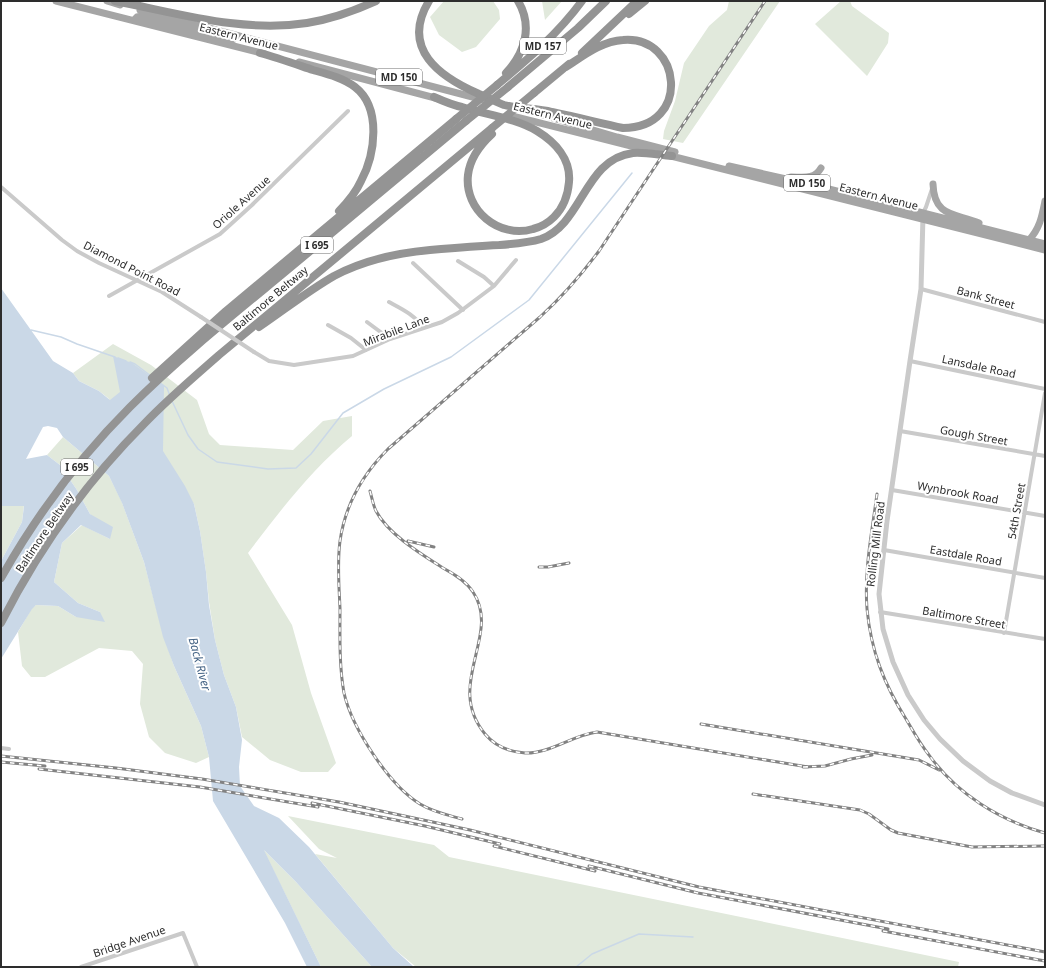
<svg xmlns="http://www.w3.org/2000/svg" width="1046" height="968" font-family="'Noto Sans',sans-serif">
<style>
.green{fill:#e1e9dc}
.water{fill:#cad8e7}
.lines{fill:none;stroke-linecap:round;stroke-linejoin:round}
.stream{stroke:#cad8e7;stroke-width:1.5}
.minor{stroke:#cacaca;stroke-width:4}
.tertiary{stroke:#cacaca;stroke-width:5}
.primary{stroke:#a5a5a5;stroke-width:7}
.motorway{stroke:#949494;stroke-width:8}
.rail-casing{stroke:#828282;stroke-width:3}
.rail{stroke:#fff;stroke-width:1.5;stroke-dasharray:4.5;stroke-linecap:butt}
.minor-bridge{stroke:#cacaca;stroke-width:4}
.motorway-bridge{stroke:#949494;stroke-width:8}
.labels{text-anchor:middle;dominant-baseline:central;stroke-width:4;stroke-linejoin:round;paint-order:stroke}
.shield{fill:#fff;stroke:#6c6c6c;stroke-width:1}
.shield-label{font-size:10px;font-weight:bold;fill:#2d2d2d}
.street-label{font-size:11px;fill:#2d2d2d;stroke:#fff}
.water-label{font-size:12px;font-style:italic;fill:#456485;stroke:#fff}
</style>
<rect width="100%" height="100%" fill="#fff"/>
<!-- green -->
<path class="green" d="M444,1H493L499,10L500,19L476,47L462,52L439,35L430,17Z
M542,1H562L545,20Z
M729,1H780L683,143L663,139L664,131L675,101L684,63L709,26L727,10Z
M841,1H850L852,6L889,33L888,43L867,76L815,24Z
M113,344L151,365L197,400L209,434L220,445L293,450L323,421L352,416V436C312,469 279,512 248,553L292,625L311,693L336,763L328,772H301L270,760L242,737L236,707L224,675L215,640L209,602L206,572L200,531L194,504L108,398L99,391L79,381L73,373Z
M63,437L109,476L121,500L144,562L163,634L174,666L201,726L209,757L196,763L165,753L149,737L140,704L143,664L132,651L99,648L45,677H31L22,666L18,632L32,608L36,605L58,606L76,617L100,612L78,603L54,582L62,543L82,525L110,539L90,514L77,490L60,465L47,455Z
M24,505L22,522L1,561V506Z
M288,816L434,845L449,857L959,962L958,967H416L393,948L315,854L337,858L319,849Z
M263,849L296,882L372,967H321Z"/>
<!-- water -->
<path class="water" d="M1,288L53,361L73,373L79,381L99,391L110,400L120,392L113,356L132,363L164,386L163,451L185,486L194,504L200,531L206,572L209,605L215,640L224,675L236,707L242,740L239,767L240,786L254,806L279,818L309,847L393,948L414,967H372L296,882L264,850L321,967H307L285,923L213,801L209,757L201,726L174,666L163,637L144,562L122,503L109,476L63,437L57,428L48,426L43,427L26,459L47,455L60,465L77,490L90,514L113,527L110,539L81,525L62,543L54,582L78,603L100,612L105,622L76,617L58,606L36,605L32,609L1,659V561L22,522L24,506H1Z"/>
<g class="lines">
<!-- stream -->
<path class="stream" d="M31,330L61,337L77,344L115,357
M118,358L126,361
M130,362L135,364L151,376
M159,382L167,388L170,396
M172,401L188,435L198,449L217,462L268,469L296,468L311,454L343,413L384,389L451,357L529,300L632,173
M576,967L592,954L639,934L693,937"/>
<!-- minor -->
<path class="minor" d="M1,187L62,240L77,251L99,263L162,292L201,317
M923,213L926,207L932,189
M458,261L484,277L494,286
M413,263L463,310
M921,289L1045,322
M109,296L220,234L252,205L348,111
M389,302C402,309 415,315 423,328
M367,322L390,339
M328,325L351,338L366,350
M254,352L269,361L294,365L353,356L390,339L442,322L458,313L494,286L516,260
M910,361L1045,389
M900,431L1045,456
M892,490L1045,516
M884,550L1045,578
M880,612L1045,639
M1004,633L1045,393
M1,748L9,749
M81,967L183,933L197,967"/>
<!-- tertiary -->
<path class="tertiary" d="M923,216L921,289L910,361L887,521L879,594L883,629L893,662L908,695L924,720L940,739L963,761L990,781L1012,793L1045,805"/>
<!-- primary -->
<path class="primary" d="M56,1L265,54
M107,1L120,5
M140,10L484,100
M134,20L137,17L141,16L234,39
M299,62L439,99
M529,111L617,137L675,152
M508,115L651,151
M667,155L1045,250
M729,166L813,185L1045,244
M791,177C803,177 814,180 821,168
M933,184C934,218 956,213 979,223
M1026,240H1029C1040,228 1042,216 1045,201"/>
<!-- motorway -->
<path class="motorway" d="M115,1C178,13 242,33 307,23C331,19 354,11 376,1
M429,1C400,49 440,77 479,94C487,97 496,102 504,105C519,109 537,108 552,112C576,117 600,123 623,128C692,128 682,35 623,40C602,41 583,56 566,67
M629,14L645,1
M260,53C278,58 295,64 313,70C327,74 343,78 355,87C382,108 375,155 361,181C356,192 348,202 339,211
M582,53L637,1
M506,73C525,53 533,26 518,1
M497,85C528,59 558,34 582,1
M508,87L578,28L606,1
M534,93L569,64
M434,97C443,101 452,105 462,107C487,115 515,118 537,131C555,142 571,159 569,182C568,195 563,208 554,217C548,223 541,227 533,229C499,239 464,210 468,175C470,158 480,145 492,134
M259,327C284,310 308,291 334,276C364,260 397,253 430,250C453,248 476,246 499,245C513,244 528,243 541,239C583,224 584,159 633,153C645,152 659,155 672,156
M152,378L226,311L456,119
M1,578C36,516 80,457 130,407C176,361 228,319 279,277C341,225 404,173 466,121
M1,623C38,550 87,481 145,423C168,399 194,377 219,355L492,128"/>
<!-- rail casing -->
<g class="rail-casing">
<path id="rail" d="M370,491C372,498 373,505 376,511C388,534 421,554 443,568C454,574 466,581 473,592C502,635 444,684 485,734C495,746 510,752 525,753C549,754 573,735 597,732L808,767
M877,494C872,532 864,570 867,609C871,651 884,684 906,719C913,731 920,744 929,755C957,794 999,820 1045,833
M408,541L434,547
M539,567H548L569,563
M701,724L919,760L939,770
M1,756L116,768L202,779L339,802L470,830L699,887L1045,952
M1,762L45,766
M803,767L825,766L851,759L872,755
M39,769L200,787L318,807
M753,794L860,810L869,814L891,830L898,833L972,847L1045,846
M312,803L425,826L500,844
M462,819C448,815 433,812 420,804C389,785 352,728 344,693C339,665 340,636 340,608C339,586 337,563 340,541C345,506 363,474 388,449L540,317C562,297 581,275 599,251L765,1
M494,846L595,871
M589,866L698,893L888,929
M883,931L1045,961"/>
</g>
<!-- rail -->
<use href="#rail" class="rail"/>
<!-- minor-bridge -->
<path class="minor-bridge" d="M201,317L254,352"/>
<!-- motorway-bridge -->
<path class="motorway-bridge" d="M456,119L497,85
M466,121L508,87
M492,128L534,93"/>
</g>
<g class="labels">
<!-- shield labels -->
<g class="shield">
<rect x="520" y="38" width="46" height="16" rx="3"/>
<rect x="376" y="69" width="46" height="16" rx="3"/>
<rect x="784" y="175" width="46" height="16" rx="3"/>
<rect x="301" y="237" width="32" height="16" rx="3"/>
<rect x="61" y="459" width="32" height="16" rx="3"/>
</g>
<g class="shield-label">
<text x="543" y="46">MD 157</text>
<text x="399" y="77">MD 150</text>
<text x="807" y="183">MD 150</text>
<text x="317" y="245">I 695</text>
<text x="77" y="467">I 695</text>
</g>
<!-- street labels -->
<g class="street-label">
<text transform="translate(239 36) rotate(14)">Eastern Avenue</text>
<text transform="translate(553 115) rotate(14)">Eastern Avenue</text>
<text transform="translate(879 196) rotate(14)">Eastern Avenue</text>
<text transform="translate(241 202) rotate(-42)">Oriole Avenue</text>
<text transform="translate(132 268) rotate(27)">Diamond Point Road</text>
<text transform="translate(986 297) rotate(15)">Bank Street</text>
<text transform="translate(270 298) rotate(-40)">Baltimore Beltway</text>
<text transform="translate(396 330) rotate(-21)">Mirabile Lane</text>
<text transform="translate(979 366) rotate(12)">Lansdale Road</text>
<text transform="translate(974 435) rotate(10)">Gough Street</text>
<text transform="translate(958 492) rotate(10)">Wynbrook Road</text>
<text transform="translate(1016 511) rotate(-80)">54th Street</text>
<text transform="translate(44 532) rotate(-56)">Baltimore Beltway</text>
<text transform="translate(875 544) rotate(-83)">Rolling Mill Road</text>
<text transform="translate(966 555) rotate(10)">Eastdale Road</text>
<text transform="translate(964 617) rotate(10)">Baltimore Street</text>
<text transform="translate(129 941) rotate(-19)">Bridge Avenue</text>
</g>
<!-- water labels -->
<g class="water-label">
<text transform="translate(200 664) rotate(75)">Back River</text>
</g>
</g>
<!-- border -->
<rect width="1046" height="968" fill="none" stroke="#2d2d2d" stroke-width="4"/>
</svg>
